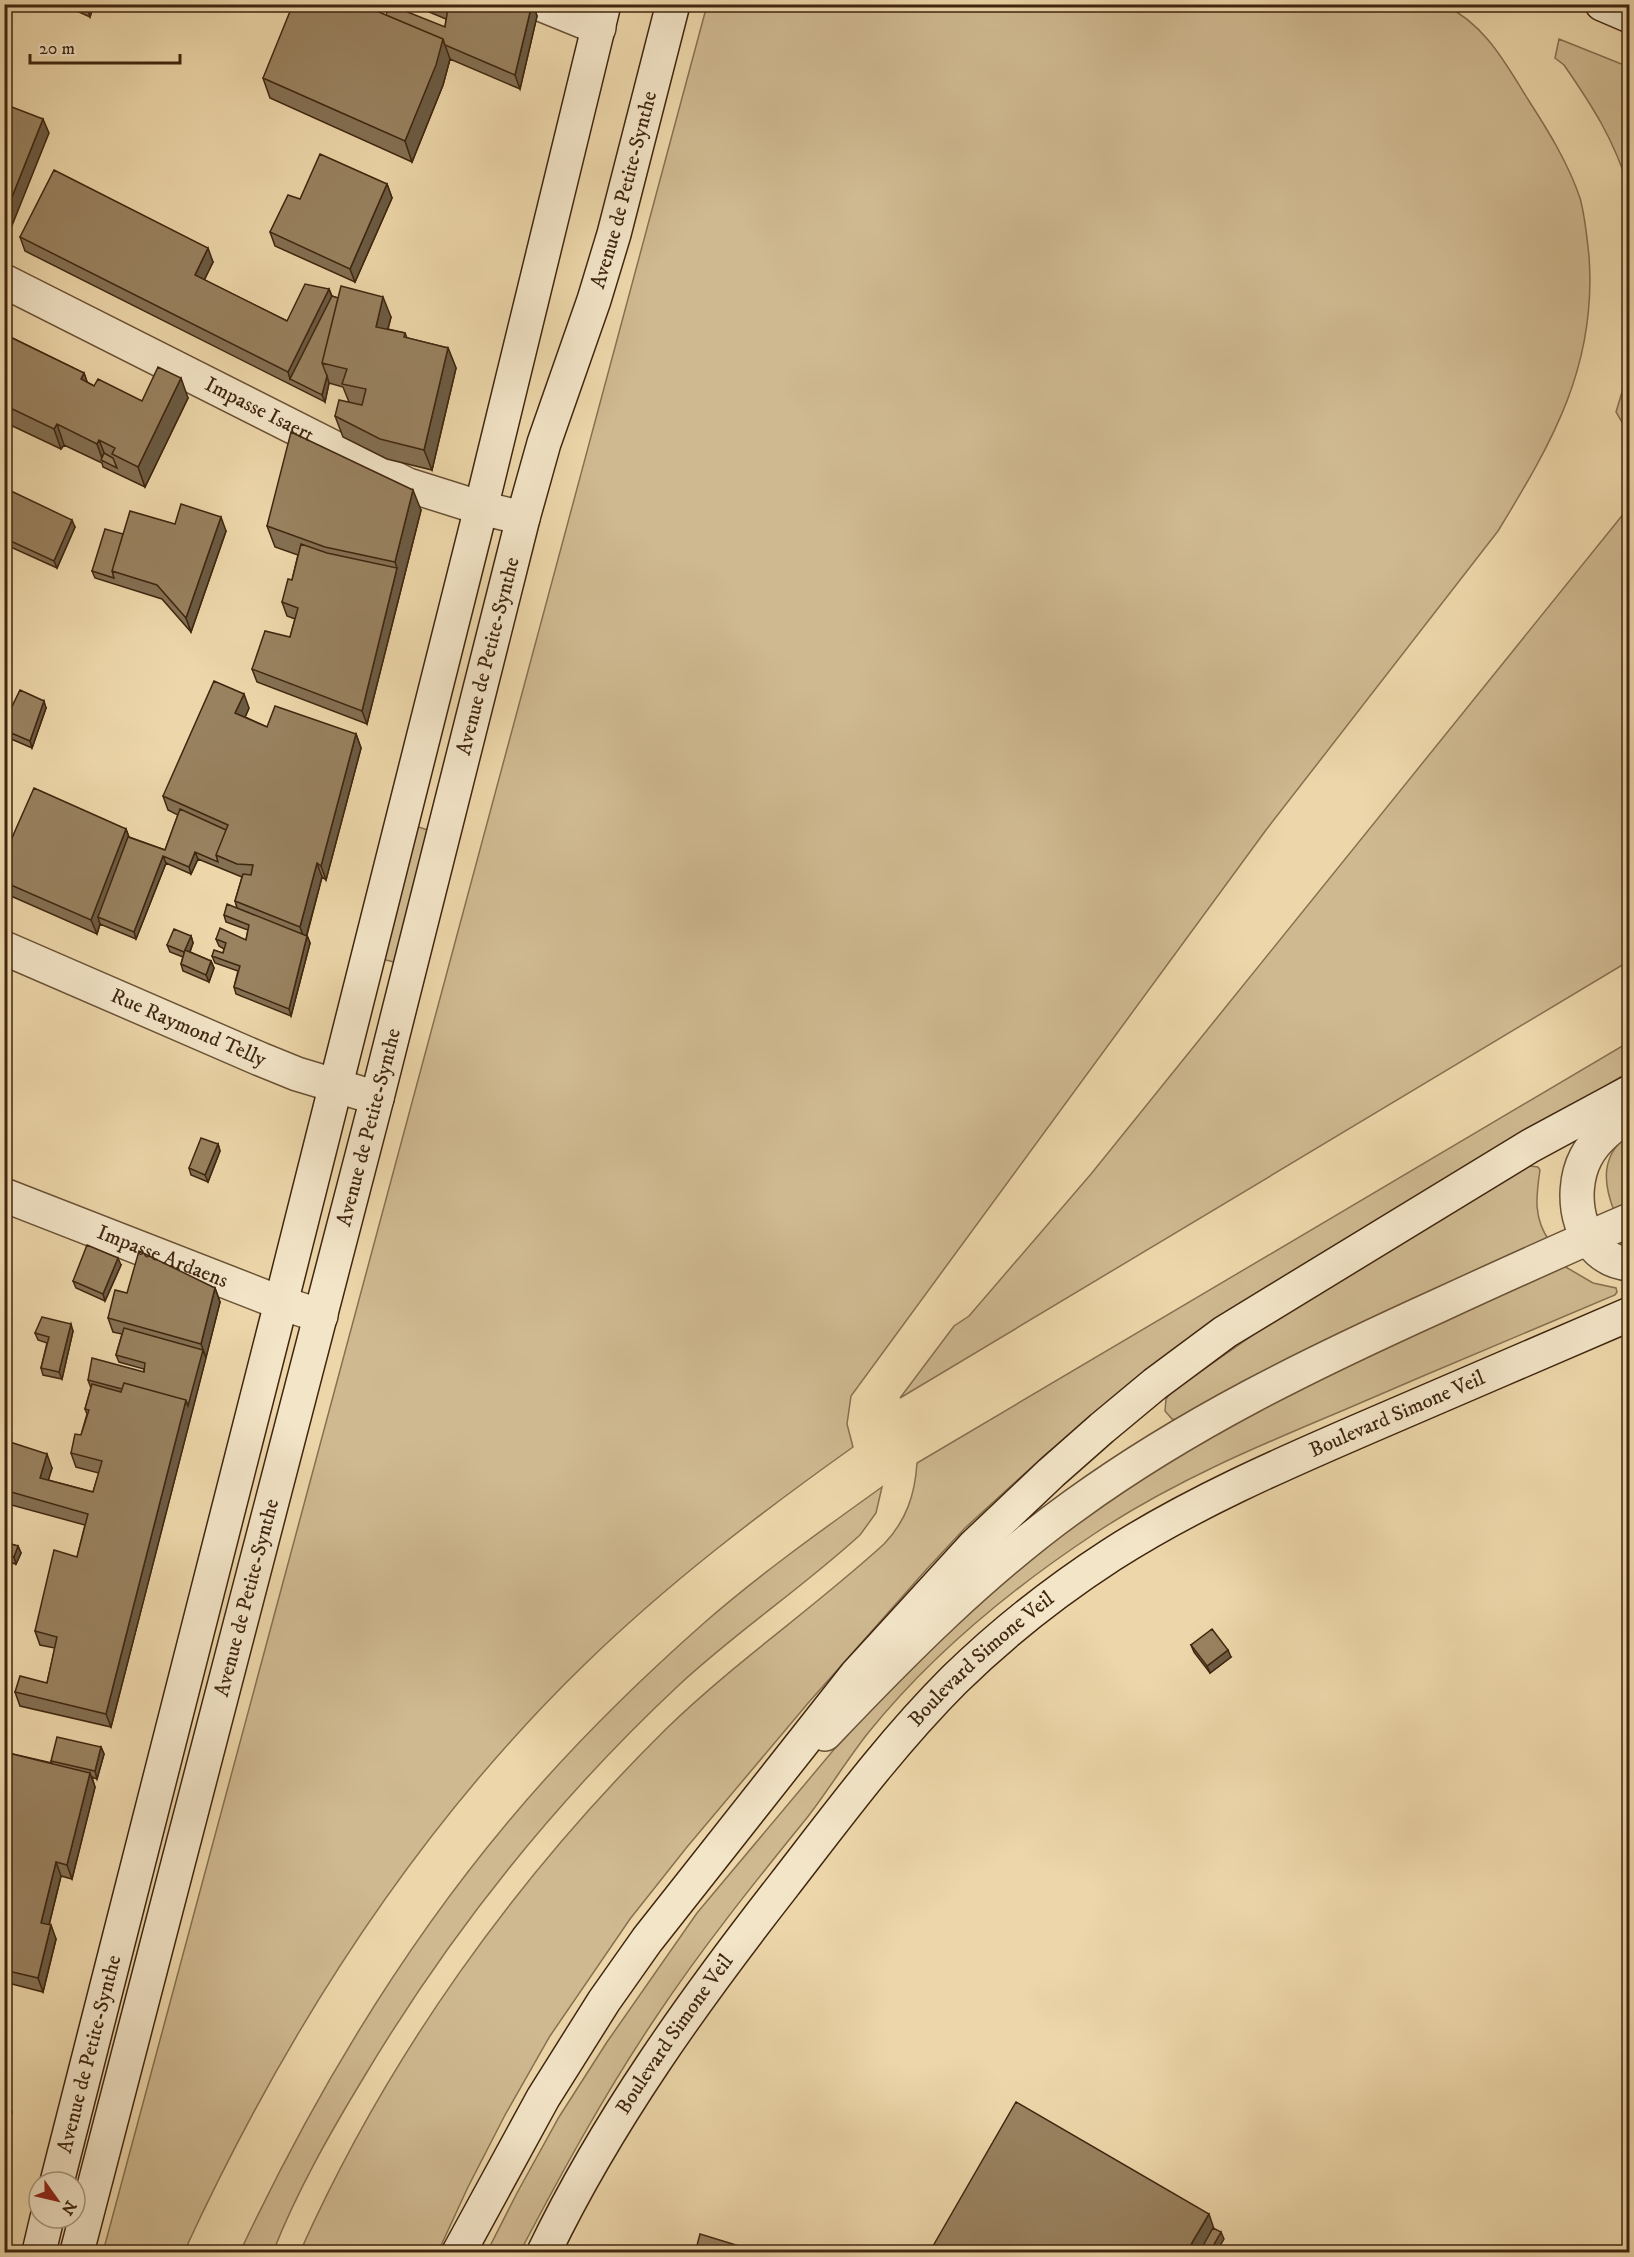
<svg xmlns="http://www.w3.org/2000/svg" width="1634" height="2257" font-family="'IM FELL DW Pica',serif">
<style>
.green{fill:#cfb990;stroke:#877050;stroke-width:1.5}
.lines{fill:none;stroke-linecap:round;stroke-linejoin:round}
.street-casing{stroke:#6a5236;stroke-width:36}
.secondary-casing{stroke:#3f260f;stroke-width:36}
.street{stroke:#f3e5c8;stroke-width:33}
.secondary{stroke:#f3e5c8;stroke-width:33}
.wall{fill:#847053;stroke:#3f260f;stroke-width:1.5}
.shaded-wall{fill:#6b5b43;stroke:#3f260f;stroke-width:1.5}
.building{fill:#998260;stroke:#3f260f;stroke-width:1.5}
.labels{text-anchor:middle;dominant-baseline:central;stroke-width:4.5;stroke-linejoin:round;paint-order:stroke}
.street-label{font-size:21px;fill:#3f260f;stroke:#f3e5c8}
</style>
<rect width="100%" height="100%" fill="#edd7aa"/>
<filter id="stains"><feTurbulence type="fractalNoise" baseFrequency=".00333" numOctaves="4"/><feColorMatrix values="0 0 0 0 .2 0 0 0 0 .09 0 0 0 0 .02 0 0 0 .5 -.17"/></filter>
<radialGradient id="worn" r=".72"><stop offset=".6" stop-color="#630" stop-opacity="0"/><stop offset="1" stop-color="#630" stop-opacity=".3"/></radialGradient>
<!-- green -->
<path class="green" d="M1444,5C1485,24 1506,64 1529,101C1549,132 1568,163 1580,198C1585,216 1587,237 1589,256C1597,365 1553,441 1498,531L1266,830L851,1396L847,1424L853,1447C759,1514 667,1584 584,1665C413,1831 283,2037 184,2252H103L707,5Z
M1559,39L1629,67V188C1613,138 1593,107 1564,65L1555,58Z
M1629,369L1630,426H1629L1623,424L1616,412Z
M1629,507V961L900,1398L954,1326L969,1316L1091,1174Z
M415,826L428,830L394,962L382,959Z
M1629,1042V1072L1355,1236L1145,1372L1046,1454L965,1528L925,1571L809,1702L687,1847L630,1919L550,2036L505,2115L468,2187L438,2252H300C387,2057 515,1878 667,1728C735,1662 814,1608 884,1544C906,1521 915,1495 917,1463Z
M1629,1135V1207L1615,1213C1603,1184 1600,1155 1629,1135Z
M1530,1166L1538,1167L1540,1170C1536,1197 1533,1218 1550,1242L1178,1420L1172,1419L1165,1411L1166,1399L1170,1393L1260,1330L1521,1169Z
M1564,1266L1593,1283L1616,1288L1617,1292L1615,1295C1524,1333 1434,1371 1344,1410C1258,1446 1172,1482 1094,1534C1011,1589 931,1655 868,1733C846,1761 828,1791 806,1819C754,1883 702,1948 656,2017C605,2093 562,2172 520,2252H487L517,2193L559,2117L607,2042L697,1913L862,1716L980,1600L1084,1515L1263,1402Z
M882,1487L876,1513L860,1535C802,1588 736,1632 679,1685C556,1800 450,1933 364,2077C330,2133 297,2191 273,2252H240C312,2099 399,1952 508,1822C568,1750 635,1684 704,1623C760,1574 822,1530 882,1487Z"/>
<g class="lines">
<!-- street casing -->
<g class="street-casing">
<g id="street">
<path d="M540,4L599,28"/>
<path id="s1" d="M4,281L408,485L481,508L523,518"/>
<path id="s2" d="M4,948L260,1059L297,1074L377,1098"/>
<path d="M1630,1114C1613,1126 1596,1138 1586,1157C1566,1195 1579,1260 1630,1264"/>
<path id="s3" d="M4,1195L281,1303L321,1316"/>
<path d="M825,1734C903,1652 983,1571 1075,1505C1188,1423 1312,1363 1440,1305C1503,1276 1566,1247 1630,1220"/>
</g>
</g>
<!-- secondary casing -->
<g class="secondary-casing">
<g id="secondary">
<path d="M1602,4L1630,16"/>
<path id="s4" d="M57,2182L281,1303L481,508L604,4"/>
<path d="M39,2252L47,2218"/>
<path id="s5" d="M77,2252L377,1098L523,518L544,443L594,300L614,234L673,4"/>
<path d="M459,2252L543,2098L604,2001L647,1940L856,1675L975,1545L1051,1473L1102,1428L1155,1384L1225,1332L1530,1146L1630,1092"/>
<path id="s6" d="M544,2252C607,2121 694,2000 783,1886C838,1815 891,1743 954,1680C1002,1633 1054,1592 1111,1555C1192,1503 1282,1464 1370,1426C1457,1389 1543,1351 1630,1314"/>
</g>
</g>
<!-- street -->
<use href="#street" class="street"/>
<!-- secondary -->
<use href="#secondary" class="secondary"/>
</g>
<!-- wall -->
<path class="wall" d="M61,4H94L90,17Z
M410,4H533L537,16L520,89L450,59L443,85L412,162L270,98L263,78L386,15L445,27L446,19Z
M387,184L392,198L355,282L275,246L270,232L300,199Z
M20,237L213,262L204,280L287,321L329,289L332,296L391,317L388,329L405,333L407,338L448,348L456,368L432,470L387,459L343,437L335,416L349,402L343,387L329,383L325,402L25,251Z
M4,334L84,373L87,382L94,386L142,401L188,398L145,487L103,467L102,463L64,445L61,449L4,422Z
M4,504L75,527L57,568L4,544Z
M421,510L367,724L257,682L252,669L290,637L295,619L287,616L282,602L292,580L298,555L275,547L267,526Z
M175,524L226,531L191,632L162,599L95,578L92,571L123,534Z
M46,708L32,748L4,736V723Z
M249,708L245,717L267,727L356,734L361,748L326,880L322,877L307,935L310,943L291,1016L236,994L234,987L238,971L215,963L212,956L223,953L224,949L219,946L216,939L246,940L248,930L226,922L224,915L237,908L235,901L242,877L198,859L191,874L166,863L136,939L100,924L97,934L4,893V856L126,829L129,837L165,850L178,815L168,810L163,796Z
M191,936L193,943L190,952L211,961L214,968L209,982L183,971L181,964L183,957L170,952L167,945Z
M218,1144L220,1151L208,1182L191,1175L189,1168Z
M121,1265L105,1301L76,1288L73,1281Z
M215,1288L220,1302L111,1727L20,1706L15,1692L47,1683L55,1648L40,1645L35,1631L77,1557L85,1525L4,1503V1458L52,1468L48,1480L93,1492L99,1473L76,1467L71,1453L81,1435L87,1414L85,1409L91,1388L88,1380L144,1372V1369L119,1362L116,1355L122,1334L113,1332L108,1318L127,1293Z
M73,1331L62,1379L43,1375L41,1368L47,1343L38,1340L35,1333Z
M4,1542L18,1546L21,1553L16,1564L4,1561Z
M1191,1645L1231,1657L1210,1673L1194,1652Z
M101,1747L104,1754L97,1779L92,1777L95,1787L72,1879L61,1876L49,1925L56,1939L43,1992L4,1982V1823L8,1807L4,1806V1752L52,1763L51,1761Z"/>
<!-- shaded-wall -->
<path class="shaded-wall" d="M86,4H94L90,17Z
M532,4H533L537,16L520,89L515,75Z
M443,39L450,59L443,85L412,162L405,141Z
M43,119L49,133L7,238L4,233V217Z
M387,184L392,198L355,282L350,269Z
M4,233L7,238L4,244Z
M208,248L213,262L200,289L195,275Z
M329,289L334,303L290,379L288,372Z
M383,297L391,317L383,347L376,327Z
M448,348L456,368L432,470L424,450Z
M84,373L91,393L81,379Z
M327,376L329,383L325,402L322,395Z
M181,378L188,398L145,487L138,467Z
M57,424L64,445L61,449L54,429Z
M99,440L107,460L103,461L97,444Z
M413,490L421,510L367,724L362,711L397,568L395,562Z
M221,517L226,531L191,632L186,618Z
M72,520L75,527L57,568L54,561Z
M244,694L249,708L241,727L235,713Z
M44,701L46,708L32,748L30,741Z
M356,734L361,748L326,880L321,866Z
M126,829L131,843L98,917L100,924L97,934L91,920Z
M195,852L198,859L191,874L189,867Z
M163,856L166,863L136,939L134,932Z
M317,863L322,877L305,941L300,927Z
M191,936L193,943L187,959L184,952Z
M307,936L310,943L291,1016L289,1009Z
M211,961L214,968L209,982L206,975Z
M218,1144L220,1151L208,1182L205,1175Z
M118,1258L121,1265L105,1301L103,1294Z
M215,1288L220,1302L206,1358L201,1344Z
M71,1324L73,1331L62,1379L59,1372Z
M203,1350L206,1358L111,1727L106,1714L186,1400Z
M47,1454L52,1468L45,1492L40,1478Z
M18,1546L21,1553L16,1564L14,1557Z
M1228,1650L1231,1657L1210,1673L1207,1666Z
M101,1747L104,1754L97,1779L95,1771Z
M90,1773L95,1787L72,1879L67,1865Z
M56,1862L61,1876L46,1937L41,1923Z
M51,1925L56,1939L43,1992L38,1978Z
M7,2098L12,2112L4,2142V2108Z
M1209,2214L1216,2235L1205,2253H1186Z
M1221,2232L1224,2239L1216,2253H1209Z"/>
<!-- building -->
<path class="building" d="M293,4H360L443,39L436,65L405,141L263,78Z
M439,4H532L515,75L445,45L443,39L386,15L390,5L445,27L448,8Z
M4,104L43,119L4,217Z
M320,154L387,184L350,269L270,232L288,195L300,199Z
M54,170L208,248L195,275L287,321L305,284L329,289L288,372L20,237Z
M341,286L383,297L376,327L405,333L404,337L448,348L424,450L380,439L335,416L339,400L362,405L366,389L342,384L347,369L322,363Z
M332,296L338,298L322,363L327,376L322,395L290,379Z
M4,334L84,373L81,379L94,386L98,379L142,401L158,367L181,378L138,467L112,454L115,448L99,440L97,444L57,424L54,429L4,405Z
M291,432L413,490L395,562L325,547L267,526Z
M104,453L113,458L117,468L101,460Z
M11,491L72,520L54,561L4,538V504Z
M181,504L221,517L186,618L157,585L112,571L130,511L175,524Z
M105,529L123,534L112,571L114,578L92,571Z
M301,544L327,553L397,568L362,711L252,669L265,631L290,637L298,608L282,602L288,579L292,580Z
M214,681L244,694L235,713L267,727L275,706L356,734L321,866L317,863L300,927L235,901L243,874L251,875L253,865L237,864L216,855L228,825L163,796Z
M20,690L44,701L30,741L4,730V723Z
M34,788L126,829L91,920L4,882V856Z
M180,809L226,830L216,855L218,862L195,852L189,867L163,856L134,932L98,917L128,837L165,850Z
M227,904L307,936L289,1009L234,987L240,966L212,956L214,950L223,953L226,943L216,939L220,928L246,940L249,925L224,915Z
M174,929L191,936L184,952L167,945Z
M185,950L211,961L206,975L181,964Z
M201,1138L218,1144L205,1175L189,1168Z
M87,1245L118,1258L103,1294L73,1281Z
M139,1251L215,1288L201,1344L108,1318L115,1290L127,1293Z
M42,1317L71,1324L59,1372L41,1368L49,1337L35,1333Z
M124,1328L203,1350L188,1406L186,1400L124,1383L122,1389L88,1380L92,1358L144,1372L145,1363L116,1355Z
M124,1383L186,1400L106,1714L15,1692L20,1676L47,1683L57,1637L35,1631L54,1550L77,1557L88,1514L4,1490V1458L10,1442L47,1454L40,1478L93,1492L102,1461L71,1453L75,1434L81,1435L89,1410L85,1409L92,1384L121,1392Z
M4,1542L18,1546L14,1557L4,1555Z
M1212,1629L1228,1650L1207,1666L1191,1645Z
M57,1737L101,1747L95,1771L51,1761Z
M4,1752L90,1773L67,1865L56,1862L41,1923L51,1925L38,1978L4,1970V1823L11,1796L4,1794Z
M4,2097L7,2098L4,2108Z
M1016,2102L1209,2214L1186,2253H929Z
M1213,2228L1221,2232L1209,2253H1199Z
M700,2234L762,2253H695Z"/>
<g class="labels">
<!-- street labels -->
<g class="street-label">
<text stroke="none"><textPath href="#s5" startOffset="2134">Avenue de Petite-Synthe</textPath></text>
<text stroke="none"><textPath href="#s1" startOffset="286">Impasse Isaert</textPath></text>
<text stroke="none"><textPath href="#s5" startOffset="1648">Avenue de Petite-Synthe</textPath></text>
<text stroke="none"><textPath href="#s2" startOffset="201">Rue Raymond Telly</textPath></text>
<text stroke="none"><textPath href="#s5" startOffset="1162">Avenue de Petite-Synthe</textPath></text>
<text stroke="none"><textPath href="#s3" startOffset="170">Impasse Ardaens</textPath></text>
<text stroke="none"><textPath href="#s6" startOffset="1226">Boulevard Simone Veil</textPath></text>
<text stroke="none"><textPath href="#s5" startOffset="676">Avenue de Petite-Synthe</textPath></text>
<text stroke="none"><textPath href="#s6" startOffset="740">Boulevard Simone Veil</textPath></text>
<text stroke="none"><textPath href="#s6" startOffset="254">Boulevard Simone Veil</textPath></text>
<text stroke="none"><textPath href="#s4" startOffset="132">Avenue de Petite-Synthe</textPath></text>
</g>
</g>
<!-- margin -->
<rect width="1634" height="2257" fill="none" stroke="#edd7aa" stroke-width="24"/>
<rect x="6" y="6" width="1622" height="2245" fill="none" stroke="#3f260f" stroke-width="3"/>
<rect x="12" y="12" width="1610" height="2233" fill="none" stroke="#3f260f" stroke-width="1.5"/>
<!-- north arrow -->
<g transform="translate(57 2200) rotate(124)"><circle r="28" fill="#f3e5c8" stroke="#ab997e" stroke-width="1.5"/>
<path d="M0-4.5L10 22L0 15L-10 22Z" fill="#8f2418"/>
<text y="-9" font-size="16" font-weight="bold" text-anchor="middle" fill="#3f260f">N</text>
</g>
<!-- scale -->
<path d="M30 54v9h150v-9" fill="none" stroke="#3f260f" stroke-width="3"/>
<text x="39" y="54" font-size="18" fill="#3f260f" stroke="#f3e5c8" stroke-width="4.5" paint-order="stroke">20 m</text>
<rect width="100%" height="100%" filter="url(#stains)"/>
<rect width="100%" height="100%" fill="url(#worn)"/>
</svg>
